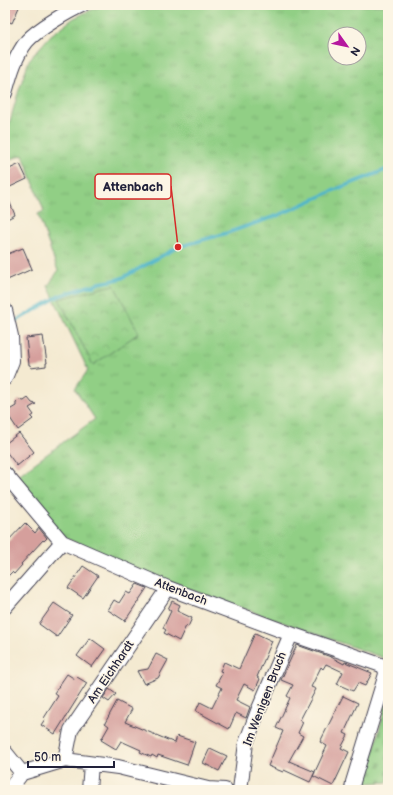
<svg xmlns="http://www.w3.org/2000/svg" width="393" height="795" font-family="'Balsamiq Sans',sans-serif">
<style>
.grass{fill:url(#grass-tufts);stroke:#5a7860;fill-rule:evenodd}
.cemetery{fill:url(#cemetery-stones);stroke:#5a7860}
.park{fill:url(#park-crowns);stroke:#5a7860}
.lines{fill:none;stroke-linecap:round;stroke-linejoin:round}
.stream{stroke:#4db5cb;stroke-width:3.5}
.building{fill:#d59f9c}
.street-casing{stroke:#424052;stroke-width:16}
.street{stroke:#fff;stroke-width:14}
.labels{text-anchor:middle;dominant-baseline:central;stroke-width:3;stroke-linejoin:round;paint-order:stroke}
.street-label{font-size:12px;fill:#22223b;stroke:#fcf5e5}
.leader{fill:none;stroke:#d62828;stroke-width:1.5}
.callout-dot{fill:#d62828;stroke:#fcf5e5;stroke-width:1.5}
.callout{fill:#fcf5e5;stroke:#d62828;stroke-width:1.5}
.callout-label{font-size:13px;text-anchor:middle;font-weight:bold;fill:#22223b}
</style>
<defs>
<pattern id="grass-tufts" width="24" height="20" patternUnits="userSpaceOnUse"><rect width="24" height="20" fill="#91cf85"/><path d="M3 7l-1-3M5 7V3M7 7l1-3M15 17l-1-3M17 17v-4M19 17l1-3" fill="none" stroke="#7db174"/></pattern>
<pattern id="cemetery-stones" width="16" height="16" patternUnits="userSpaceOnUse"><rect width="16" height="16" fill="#91cf85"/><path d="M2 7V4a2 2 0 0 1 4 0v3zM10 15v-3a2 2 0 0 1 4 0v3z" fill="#7db174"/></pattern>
<pattern id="park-crowns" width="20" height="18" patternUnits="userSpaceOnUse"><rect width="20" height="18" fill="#91cf85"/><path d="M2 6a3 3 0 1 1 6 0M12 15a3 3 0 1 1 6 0" fill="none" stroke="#7db174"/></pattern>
</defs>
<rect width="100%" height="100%" fill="#fcf5e5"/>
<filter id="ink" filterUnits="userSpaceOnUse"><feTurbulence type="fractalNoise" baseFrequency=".025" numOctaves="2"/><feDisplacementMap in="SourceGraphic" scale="8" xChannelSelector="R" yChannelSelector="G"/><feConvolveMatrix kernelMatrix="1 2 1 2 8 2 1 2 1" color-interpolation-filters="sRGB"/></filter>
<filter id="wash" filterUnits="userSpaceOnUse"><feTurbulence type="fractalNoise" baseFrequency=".012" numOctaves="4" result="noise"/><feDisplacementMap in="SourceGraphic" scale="16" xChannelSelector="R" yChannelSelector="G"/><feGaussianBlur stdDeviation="0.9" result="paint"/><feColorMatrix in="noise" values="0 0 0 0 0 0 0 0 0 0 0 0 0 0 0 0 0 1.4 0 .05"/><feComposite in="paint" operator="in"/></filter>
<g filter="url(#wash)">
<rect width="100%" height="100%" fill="#f4ead1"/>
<!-- grass -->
<path class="grass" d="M102,5H388V651L384,658L168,582L60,536L13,479L95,419L75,389L88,370L48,286L58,271L38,214L44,211L23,155L5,161V139L17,96L29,60L51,35L74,18ZM335,34H359V58H335Z"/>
<!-- cemetery -->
<path class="cemetery" d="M388,695V782L366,783Z"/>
<!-- park -->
<path class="park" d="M114,285L139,333L93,365L59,299Z"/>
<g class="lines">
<!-- stream -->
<path class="stream" d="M16,321L59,296L89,286H94L99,283L111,281L122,278L178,247L227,233L279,215L337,189L388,169"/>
</g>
<g id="blocks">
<!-- building -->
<path class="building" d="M5,5H20L12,23L5,20Z
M20,164L27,179L10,187L5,177V171Z
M5,191L15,215L5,220Z
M23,248L32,269L5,281V255Z
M43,336L47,363H46V366L31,368L30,365H29L26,338Z
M28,398L32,403L36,404L29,408L34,415L31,417L33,419L18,430L6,412L16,406V403L19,400L24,401Z
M19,433L34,452L17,466L5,450V444Z
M25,523L35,533L39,528L47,538L44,541L43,540L21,564L22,565L14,574L12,572L5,579V544Z
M83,566L98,576L83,598L68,588Z
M137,584L147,588L125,621L108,610L114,600L119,603L126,592L130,594Z
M172,601L180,605L177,611L192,618L188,627L186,626L179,641L164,633L166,630L163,628L171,611L168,609Z
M54,603L72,615L57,637L39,624Z
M255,633L272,641L257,677L260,679L255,690L244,684L236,700L250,707L246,718L236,713L229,729L196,711L200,702L212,708L222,688L216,685L223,672L220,671L224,662L239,669Z
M90,638L105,649L92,667L77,656Z
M297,645L331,657L344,664L345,662L372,673L365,686L358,683L353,691L337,684L343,672L326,664L323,669L321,667L311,687L316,689L300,720L303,722L298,733L303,736L289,761L315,772L310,782L284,770L283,772L268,766L283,731L276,728L290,698L287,696L293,685L281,680Z
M156,654L168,660L158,678L144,684L137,671L148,669Z
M67,674L75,679L77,677L87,683L55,734L41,725L45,719L44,718L58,696L54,693Z
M109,689L116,694L109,702L103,698Z
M343,696L358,703L344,733L348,735L341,748L349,752L333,786L313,776L327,746L320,742Z
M117,701L132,709L125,722L175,743L177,736L195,742L187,765L158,755L157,758L152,755L151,757L140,752L141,750L121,741L116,749L101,740L109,726L105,723Z
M210,748L227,756L219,771L203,763Z"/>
</g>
</g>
<g filter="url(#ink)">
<use href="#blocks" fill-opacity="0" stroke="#424052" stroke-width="1"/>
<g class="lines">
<!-- street casing -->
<g class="street-casing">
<path id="street" d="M5,93C10,75 15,56 27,41C38,29 67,12 82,5
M5,310L11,336L12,361L5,378
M5,474L62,542L168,588L291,634L381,665L385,668L386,674L353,782L352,790
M5,607L62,542
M5,752L22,773L65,760L118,767L208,789L225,790
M65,760L71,730L168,588
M9,790L22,773
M89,790L91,764
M240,790L246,743L258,711L291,634"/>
</g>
<!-- street -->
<use href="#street" class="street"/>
</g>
</g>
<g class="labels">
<!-- street labels -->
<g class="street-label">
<text transform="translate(181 592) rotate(21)">Attenbach</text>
<text transform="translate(111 672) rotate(-56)">Am Eichhardt</text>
<text transform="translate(265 699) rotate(-69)">Im Wenigen Bruch</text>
</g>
</g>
<!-- callouts -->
<path class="leader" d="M178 247L171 186"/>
<circle class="callout-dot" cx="178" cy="247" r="4"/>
<rect class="callout" x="95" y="174" width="76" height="25" rx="4"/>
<g class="callout-label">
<text x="133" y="191">Attenbach</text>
</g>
<!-- margin -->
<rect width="393" height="795" fill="none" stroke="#fcf5e5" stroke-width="20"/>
<!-- north arrow -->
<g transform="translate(347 46) rotate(123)"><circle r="19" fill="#fcf5e5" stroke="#a5a1a1"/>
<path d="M0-3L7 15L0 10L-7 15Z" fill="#b5179e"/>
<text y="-6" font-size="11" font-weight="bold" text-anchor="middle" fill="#22223b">N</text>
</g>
<!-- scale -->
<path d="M28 761v6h86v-6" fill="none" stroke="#22223b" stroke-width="2"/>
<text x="34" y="761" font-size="12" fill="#22223b" stroke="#fcf5e5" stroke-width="3" paint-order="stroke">50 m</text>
</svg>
